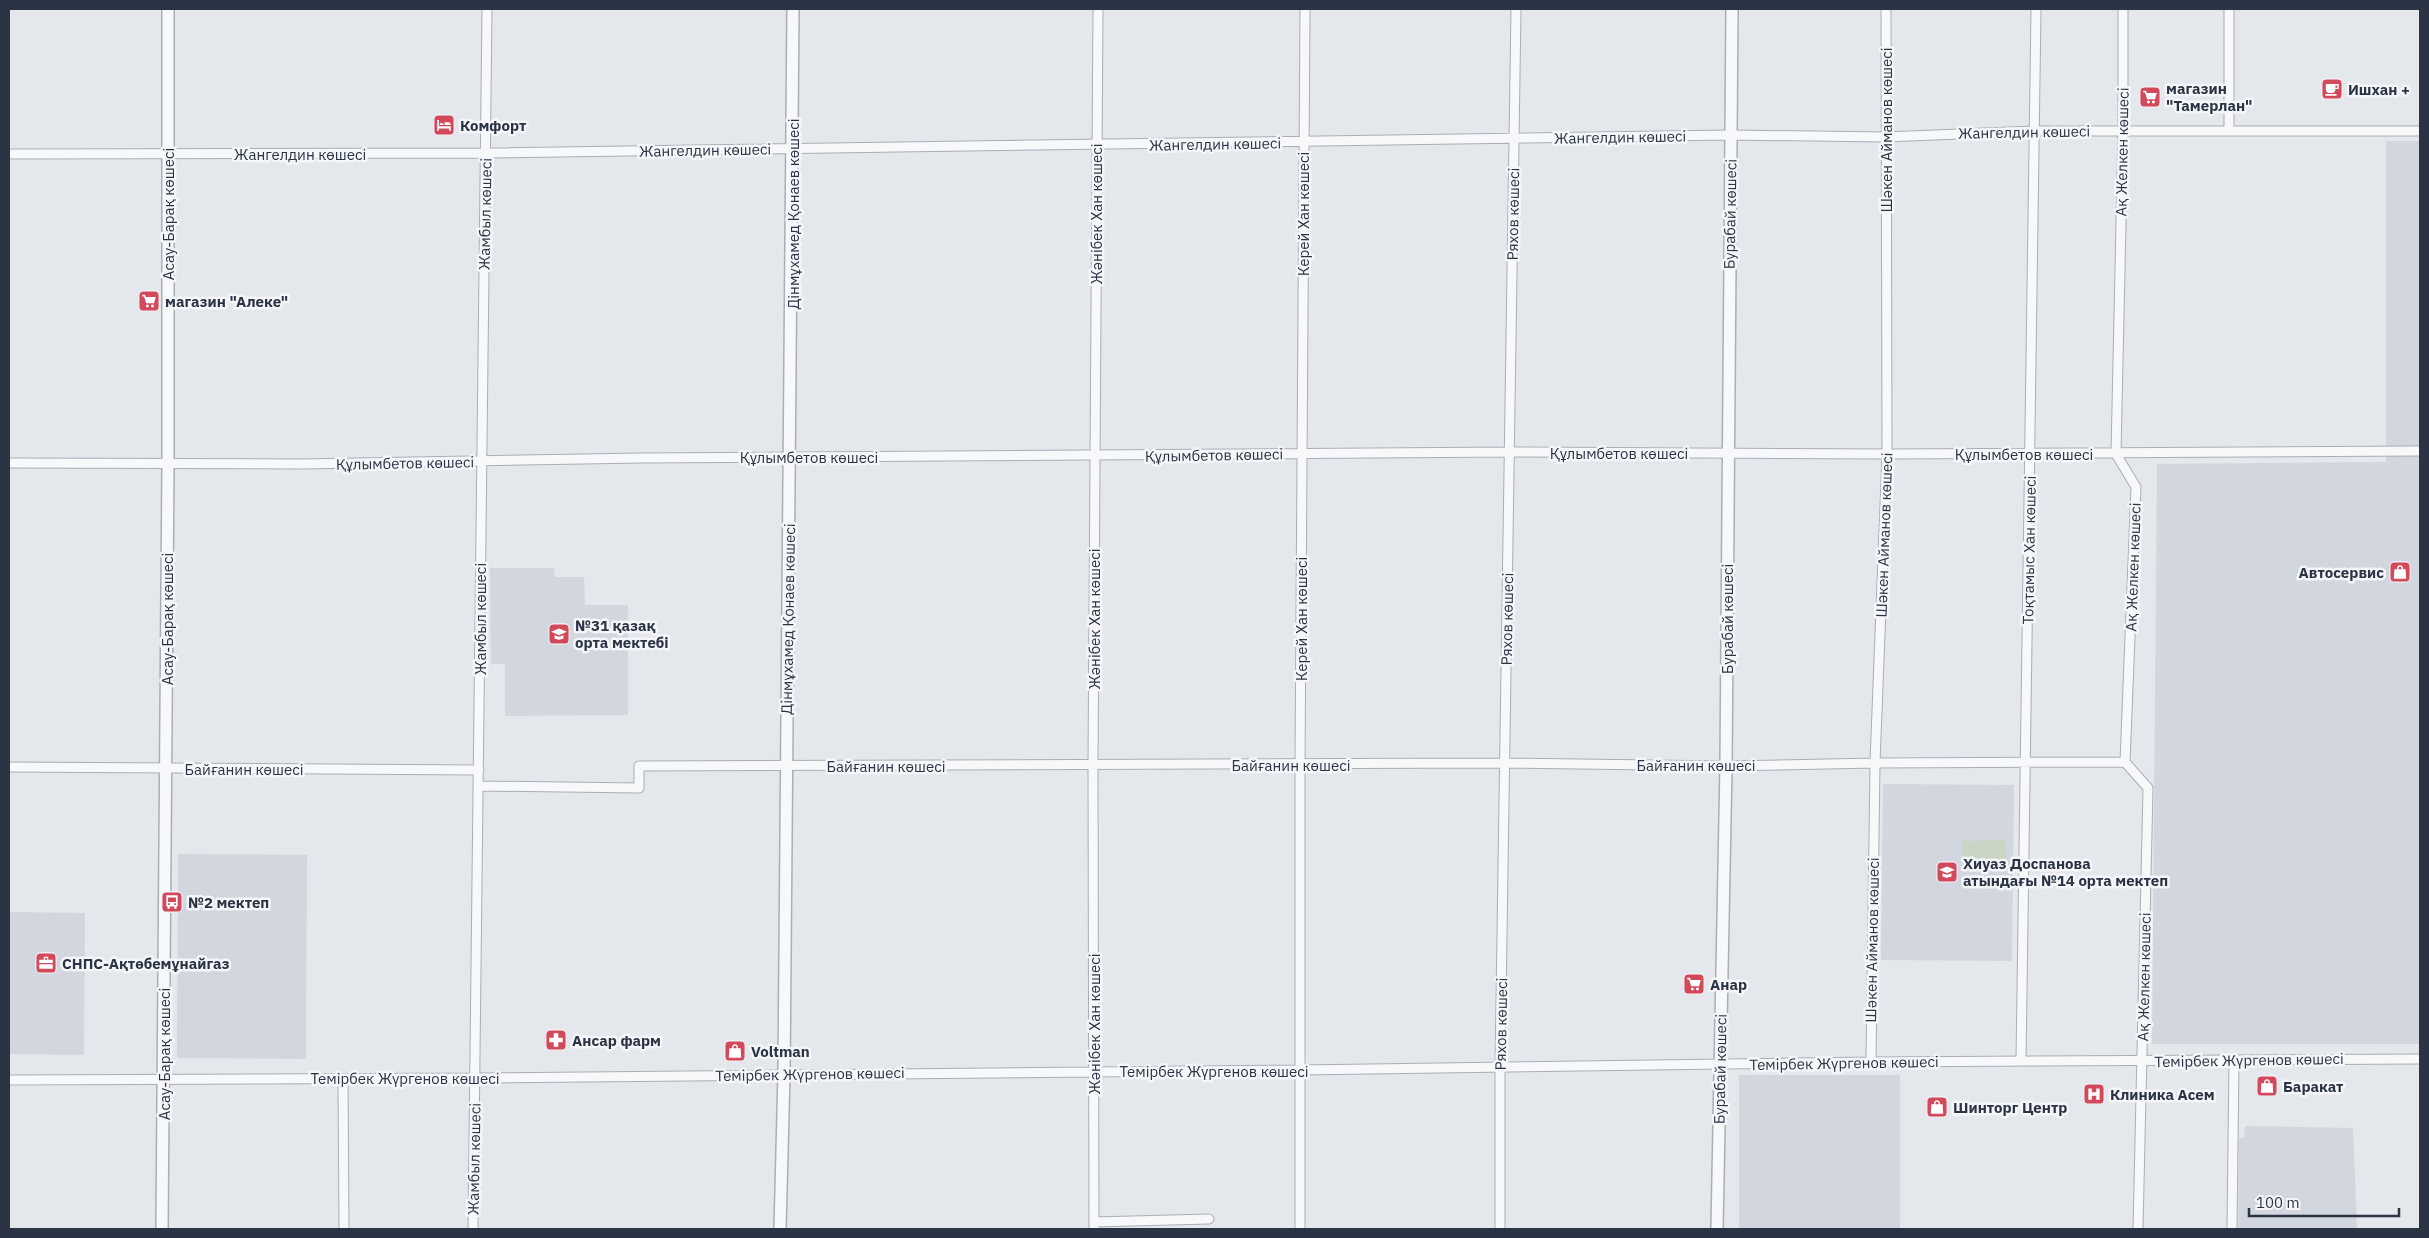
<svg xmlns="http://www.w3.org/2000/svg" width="2429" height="1238" font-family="'IBM Plex Sans',sans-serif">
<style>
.built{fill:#d2d6de}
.green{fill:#c9d6c5}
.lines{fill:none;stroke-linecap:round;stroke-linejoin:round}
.minor-casing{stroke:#a9aeb7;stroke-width:11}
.tertiary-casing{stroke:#a9aeb7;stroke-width:14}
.minor{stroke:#f7f8fa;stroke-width:9}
.tertiary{stroke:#f7f8fa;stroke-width:11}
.labels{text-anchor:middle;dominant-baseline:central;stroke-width:5;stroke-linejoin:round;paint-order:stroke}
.poi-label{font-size:15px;font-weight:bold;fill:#2b3445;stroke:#f4f6f9;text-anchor:start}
.street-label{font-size:15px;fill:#2b3445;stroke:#f4f6f9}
</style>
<rect width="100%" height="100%" fill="#e4e7ec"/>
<!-- built -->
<path class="built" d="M2386,141H2420V1044H2152L2157,464L2386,462Z
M490,568H554L555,577H584L585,605H628V715L505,716V664H491Z
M1883,784L2014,785L2012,961L1881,960Z
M178,854L307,855L306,1059L177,1058Z
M9,912L85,913L84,1055L9,1054Z
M1739,1075H1900V1229H1739Z
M2245,1126L2353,1128L2357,1229H2238L2239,1138H2244Z"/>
<!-- green -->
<path class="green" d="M2005,840L2006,866L1963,867L1962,841Z"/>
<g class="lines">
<!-- minor casing -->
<g class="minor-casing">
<path id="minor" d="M2123,9V131L2116,454L2136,487L2125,762L2148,788L2138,1229
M2229,9V131
M9,154L486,153L1730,135L1885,137L2035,131H2420
M9,463L301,464L642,458L1510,452L1887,454L2420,451
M9,767L479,770
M479,786L639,788V766L1505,763L1726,766L1875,763L2125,762
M2021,1061L2036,9
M1871,1062L1875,763L1887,454L1886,9
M343,1079L344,1229
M9,1080L476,1078L1300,1070L1871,1062L2420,1059
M1094,1222L1209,1219
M473,1229L487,9
M1094,1229L1093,765L1098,9
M1300,1229V765L1305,9
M1500,1229V1067L1516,9
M2232,1229L2234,1060"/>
</g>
<!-- tertiary casing -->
<g class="tertiary-casing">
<path id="tertiary" d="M162,1229L168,463V9
M780,1229L784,1074L793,9
M1717,1229L1726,766L1732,9"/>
</g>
<!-- minor -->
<use href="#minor" class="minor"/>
<!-- tertiary -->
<use href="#tertiary" class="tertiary"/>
</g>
<!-- icons -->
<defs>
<g id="cafe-square" transform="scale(1.125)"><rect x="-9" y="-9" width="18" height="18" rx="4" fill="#d1495b" stroke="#f4f6f9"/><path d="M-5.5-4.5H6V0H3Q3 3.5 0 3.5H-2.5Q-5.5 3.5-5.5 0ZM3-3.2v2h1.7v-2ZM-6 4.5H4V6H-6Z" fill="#fff"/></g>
<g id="supermarket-square" transform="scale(1.125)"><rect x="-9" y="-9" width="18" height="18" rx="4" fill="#d1495b" stroke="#f4f6f9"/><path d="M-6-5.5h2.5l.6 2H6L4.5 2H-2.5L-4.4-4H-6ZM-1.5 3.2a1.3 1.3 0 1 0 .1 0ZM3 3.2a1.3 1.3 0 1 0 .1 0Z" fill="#fff"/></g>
<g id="hotel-square" transform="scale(1.125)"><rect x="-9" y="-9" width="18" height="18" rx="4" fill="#d1495b" stroke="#f4f6f9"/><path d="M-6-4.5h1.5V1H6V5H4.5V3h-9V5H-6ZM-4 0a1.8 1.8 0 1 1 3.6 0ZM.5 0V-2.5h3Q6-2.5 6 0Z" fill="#fff"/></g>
<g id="shop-square" transform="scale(1.125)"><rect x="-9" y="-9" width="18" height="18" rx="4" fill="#d1495b" stroke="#f4f6f9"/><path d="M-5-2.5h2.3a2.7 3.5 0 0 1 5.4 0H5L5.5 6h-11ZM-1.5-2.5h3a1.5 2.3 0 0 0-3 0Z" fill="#fff"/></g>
<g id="school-square" transform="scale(1.125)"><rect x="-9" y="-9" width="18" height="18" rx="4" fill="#d1495b" stroke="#f4f6f9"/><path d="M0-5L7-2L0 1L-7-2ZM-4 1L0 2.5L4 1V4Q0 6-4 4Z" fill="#fff"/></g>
<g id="bus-square" transform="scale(1.125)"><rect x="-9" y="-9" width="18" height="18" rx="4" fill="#d1495b" stroke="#f4f6f9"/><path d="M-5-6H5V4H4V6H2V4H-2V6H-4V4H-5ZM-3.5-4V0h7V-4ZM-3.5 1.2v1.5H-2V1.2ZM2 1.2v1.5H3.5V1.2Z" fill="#fff"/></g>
<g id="office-square" transform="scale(1.125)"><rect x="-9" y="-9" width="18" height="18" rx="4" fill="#d1495b" stroke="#f4f6f9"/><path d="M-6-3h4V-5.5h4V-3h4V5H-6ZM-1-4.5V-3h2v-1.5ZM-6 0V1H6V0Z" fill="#fff"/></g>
<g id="pharmacy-square" transform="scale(1.125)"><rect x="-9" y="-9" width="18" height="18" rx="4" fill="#d1495b" stroke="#f4f6f9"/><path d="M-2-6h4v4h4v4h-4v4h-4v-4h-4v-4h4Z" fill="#fff"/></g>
<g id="hospital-square" transform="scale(1.125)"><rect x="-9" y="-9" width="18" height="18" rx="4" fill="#d1495b" stroke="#f4f6f9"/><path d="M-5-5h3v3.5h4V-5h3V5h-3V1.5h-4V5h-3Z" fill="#fff"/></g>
</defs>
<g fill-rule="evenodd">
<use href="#cafe-square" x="2332" y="89"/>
<use href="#supermarket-square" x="2150" y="97"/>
<use href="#hotel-square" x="444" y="125"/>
<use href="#supermarket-square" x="149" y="301"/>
<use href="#shop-square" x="2400" y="572"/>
<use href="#school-square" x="559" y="634"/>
<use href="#school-square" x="1947" y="872"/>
<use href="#bus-square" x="172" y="902"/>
<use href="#office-square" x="46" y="963"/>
<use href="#supermarket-square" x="1694" y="984"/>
<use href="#pharmacy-square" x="556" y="1040"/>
<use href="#shop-square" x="735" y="1051"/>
<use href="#shop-square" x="2267" y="1086"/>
<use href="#hospital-square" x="2094" y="1094"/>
<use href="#shop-square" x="1937" y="1107"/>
</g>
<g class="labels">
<!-- poi labels -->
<g class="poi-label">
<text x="2166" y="88">магазин<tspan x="2166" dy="17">"Тамерлан"</tspan></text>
<text x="2348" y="89">Ишхан +</text>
<text x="460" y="125">Комфорт</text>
<text x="165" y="301">магазин "Алеке"</text>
<text x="2384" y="572" text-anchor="end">Автосервис</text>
<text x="575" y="625">№31 қазақ<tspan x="575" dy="17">орта мектебі</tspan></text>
<text x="1963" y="863">Хиуаз Доспанова<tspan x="1963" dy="17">атындағы №14 орта мектеп</tspan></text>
<text x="188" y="902">№2 мектеп</text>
<text x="62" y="963">СНПС-Ақтөбемұнайгаз</text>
<text x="1710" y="984">Анар</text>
<text x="572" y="1040">Ансар фарм</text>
<text x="751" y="1051">Voltman</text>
<text x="2283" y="1086">Баракат</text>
<text x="2110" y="1094">Клиника Асем</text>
<text x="1953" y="1107">Шинторг Центр</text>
</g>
<!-- street labels -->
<g class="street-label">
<text transform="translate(1886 130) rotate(-90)">Шәкен Айманов көшесі</text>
<text transform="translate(2024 132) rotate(-1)">Жангелдин көшесі</text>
<text transform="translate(1620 137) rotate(-1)">Жангелдин көшесі</text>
<text transform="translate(1215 144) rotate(-1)">Жангелдин көшесі</text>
<text transform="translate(705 150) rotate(-1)">Жангелдин көшесі</text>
<text transform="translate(2122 152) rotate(-89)">Ақ Желкен көшесі</text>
<text x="300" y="154">Жангелдин көшесі</text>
<text transform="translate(168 214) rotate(-90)">Асау-Барақ көшесі</text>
<text transform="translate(485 214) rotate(-89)">Жамбыл көшесі</text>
<text transform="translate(793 214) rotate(-90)">Дінмұхамед Қонаев көшесі</text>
<text transform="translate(1096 214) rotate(-90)">Жәнібек Хан көшесі</text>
<text transform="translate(1303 214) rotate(-90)">Керей Хан көшесі</text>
<text transform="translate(1513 214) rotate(-89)">Ряхов көшесі</text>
<text transform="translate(1730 214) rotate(-89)">Бурабай көшесі</text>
<text x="1619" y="453">Құлымбетов көшесі</text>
<text x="2024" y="454">Құлымбетов көшесі</text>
<text transform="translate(1214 455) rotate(-1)">Құлымбетов көшесі</text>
<text x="809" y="457">Құлымбетов көшесі</text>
<text transform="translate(405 463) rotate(-1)">Құлымбетов көшесі</text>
<text transform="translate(1884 535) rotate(-88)">Шәкен Айманов көшесі</text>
<text transform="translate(2029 550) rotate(-89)">Тоқтамыс Хан көшесі</text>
<text transform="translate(2133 567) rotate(-88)">Ақ Желкен көшесі</text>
<text transform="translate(167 619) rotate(-90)">Асау-Барақ көшесі</text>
<text transform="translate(480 619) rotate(-90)">Жамбыл көшесі</text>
<text transform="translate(788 619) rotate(-89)">Дінмұхамед Қонаев көшесі</text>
<text transform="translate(1094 619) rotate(-90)">Жәнібек Хан көшесі</text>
<text transform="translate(1301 619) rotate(-90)">Керей Хан көшесі</text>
<text transform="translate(1507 619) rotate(-89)">Ряхов көшесі</text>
<text transform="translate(1727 619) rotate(-90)">Бурабай көшесі</text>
<text x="1291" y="765">Байғанин көшесі</text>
<text x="1696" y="765">Байғанин көшесі</text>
<text x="886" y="766">Байғанин көшесі</text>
<text x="244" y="769">Байғанин көшесі</text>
<text transform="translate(1872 940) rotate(-89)">Шәкен Айманов көшесі</text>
<text transform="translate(2144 977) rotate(-89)">Ақ Желкен көшесі</text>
<text transform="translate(1094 1024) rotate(-90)">Жәнібек Хан көшесі</text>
<text transform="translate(1501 1024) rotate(-89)">Ряхов көшесі</text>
<text transform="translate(164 1054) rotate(-90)">Асау-Барақ көшесі</text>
<text transform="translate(2249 1060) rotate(-1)">Темірбек Жүргенов көшесі</text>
<text transform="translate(1844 1063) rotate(-1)">Темірбек Жүргенов көшесі</text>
<text transform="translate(1720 1069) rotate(-89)">Бурабай көшесі</text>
<text x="1214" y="1071">Темірбек Жүргенов көшесі</text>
<text transform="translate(810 1074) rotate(-1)">Темірбек Жүргенов көшесі</text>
<text x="405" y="1078">Темірбек Жүргенов көшесі</text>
<text transform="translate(474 1159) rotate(-89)">Жамбыл көшесі</text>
</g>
</g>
<!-- border -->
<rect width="2429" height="1238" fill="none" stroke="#2b3445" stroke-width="20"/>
<!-- scale -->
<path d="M2249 1208v8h150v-8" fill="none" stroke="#2b3445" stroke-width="2.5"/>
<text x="2256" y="1208" font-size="15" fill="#2b3445" stroke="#f4f6f9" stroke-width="4" paint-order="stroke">100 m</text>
</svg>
